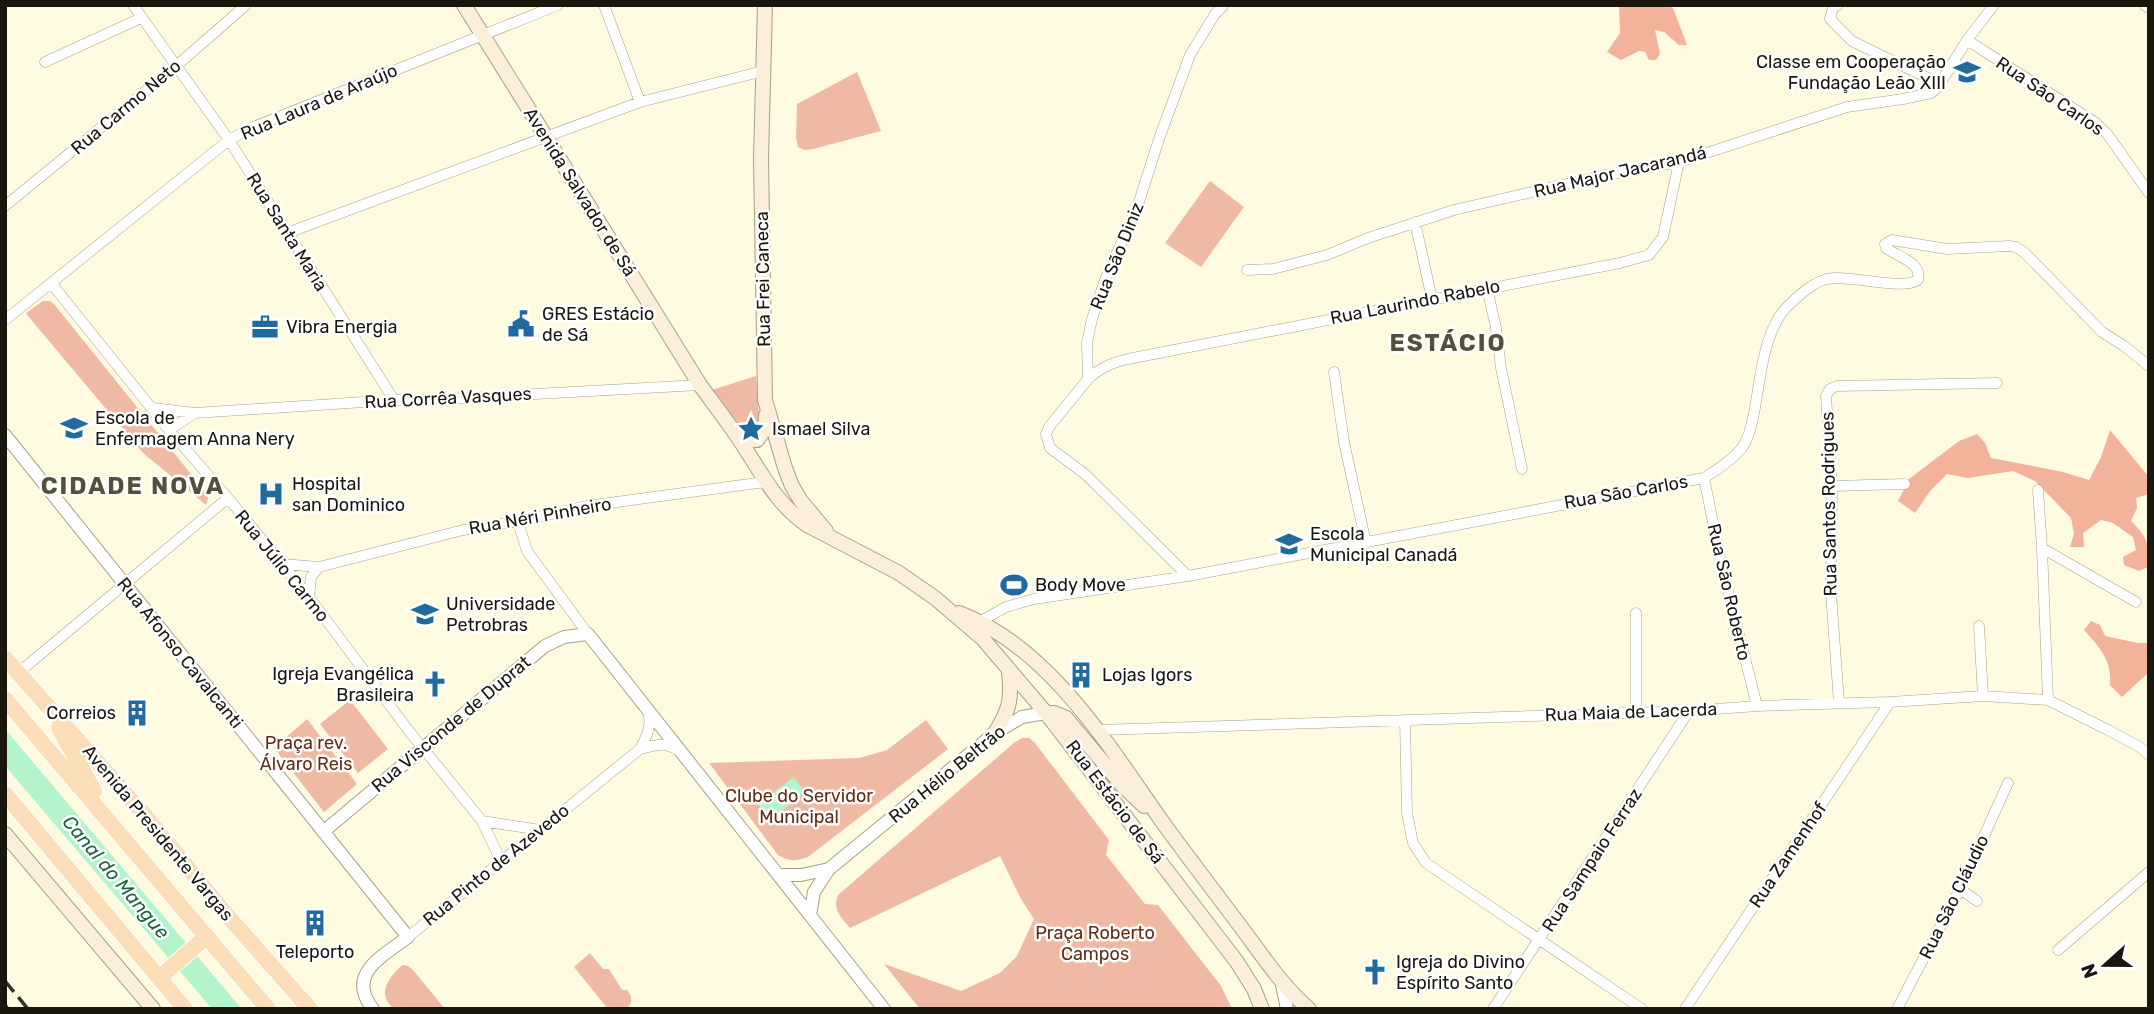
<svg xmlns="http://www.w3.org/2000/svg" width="2154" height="1014" font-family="Rubik,sans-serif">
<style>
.green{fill:#efb9a4}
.forest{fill:#f3b39a}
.water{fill:#b4f4cd}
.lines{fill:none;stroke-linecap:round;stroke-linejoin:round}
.minor-casing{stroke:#a4a189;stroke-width:11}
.tertiary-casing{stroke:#a4a189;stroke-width:14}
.secondary-casing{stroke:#a4a189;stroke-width:16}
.primary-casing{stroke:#fff;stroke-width:18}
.minor{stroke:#fff;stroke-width:10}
.tertiary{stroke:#fff;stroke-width:12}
.secondary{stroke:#fdeedb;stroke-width:14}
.primary{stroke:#fbddb8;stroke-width:16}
.rail{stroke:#333126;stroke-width:3.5;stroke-dasharray:14 7;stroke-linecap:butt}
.labels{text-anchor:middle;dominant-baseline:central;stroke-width:5;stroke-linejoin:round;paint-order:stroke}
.poi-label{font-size:18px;fill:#18160d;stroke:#fff;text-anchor:start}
.street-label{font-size:18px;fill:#18160d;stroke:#fff}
.park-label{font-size:18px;fill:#642b12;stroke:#fff}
.water-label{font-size:19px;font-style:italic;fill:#1a623f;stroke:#fff}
.district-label{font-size:24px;font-weight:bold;letter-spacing:2px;fill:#53503a;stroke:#fff}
</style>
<rect width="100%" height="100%" fill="#fffbe1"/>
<!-- green -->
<path class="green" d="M857,72L881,131L813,149L805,150L798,147L796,138L797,104Z
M1210,181L1244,207L1201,267L1165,243Z
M43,301H50L54,304L207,494L208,498L206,505L143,453L28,316L26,313Z
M756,376L760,427L758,435L744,436L712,390Z
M350,700L388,749L358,773L320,724Z
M307,719L357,784L324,812L274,748Z
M926,720L948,749L808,857C796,861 789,862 778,855L709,763L859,758L887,750Z
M1022,738H1029L1035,743L1109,840L1106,855L1145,904L1158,905L1221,986L1232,1009H920L884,964L961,991L1000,973L1017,956L1034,919L1021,899L1000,856L850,928C841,917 832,909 838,895L1015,742Z
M590,953L603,969H609L622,990H627L631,996V1003L627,1009H608L574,967Z
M403,965L408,966L413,970L445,1009H393C389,1004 385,999 385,993C384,985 396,969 403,965Z"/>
<!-- forest -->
<path class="forest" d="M1619,5H1665L1673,8L1687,45H1679L1664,32L1655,30L1660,54L1656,60H1649L1645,52L1639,51L1621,60L1607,52L1620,33Z
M2110,430L2149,477V494L2136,498L2137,508L2131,521C2148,538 2149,543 2148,567L2139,571L2124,565L2123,557L2136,550L2133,537L2113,523L2101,520L2083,533L2084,547H2070L2074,534L2071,518L2035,481L2013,471L1968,478L1947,474L1931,490L1915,513L1898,501L1909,479L1959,441L1977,434L1985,443L1991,458L2063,472L2089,480L2101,457Z
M2091,621L2100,625L2105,636L2138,643H2149V672L2122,697L2110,685C2112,660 2100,648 2084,630Z"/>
<!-- water -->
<path class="water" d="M5,729L242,1009H212L5,766Z
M794,777L805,792L772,819L758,804Z"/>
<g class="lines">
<!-- minor casing -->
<g class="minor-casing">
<path id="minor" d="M133,5L229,140L394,400
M604,5L640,102
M1838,5L1833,8L1830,19L1852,41L1940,84
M2144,5L2149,8
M1967,40L2096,123L2108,135L2149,193
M45,62L141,18
M5,206L175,67L246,5
M1415,222L1432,299
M287,233L640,102L763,71
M1247,270L1273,269L1327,255L1368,238L1454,210L1601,176L1679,162L1847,107L1903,99L1931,93L1938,87L1967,40L1994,5
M51,283L169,430L228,498L309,597L409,731L482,821L501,861
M1487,288L1496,328L1501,368L1522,469
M5,320L229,140L251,128L558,5
M1334,372L1344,442L1366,543
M1088,379C1100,368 1111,363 1128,359L1620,263L1649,255L1663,237L1679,162
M153,408L195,413
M169,430L195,413L394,400H428L700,385
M1704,478L1722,567L1757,706
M1832,486L1905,484
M2038,490L2042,548
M524,520L520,528L527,551L588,634
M282,564L319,567L463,530L524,520L587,506L765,482
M1188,576L1085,474L1050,448L1046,434L1049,427L1088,379L1087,343L1092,319L1105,280L1137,208L1160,136L1190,55L1215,14L1224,5
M309,597L311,577L319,567
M981,621L1006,607L1034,599L1188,576L1704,478C1718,469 1731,461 1742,448C1749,438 1752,424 1754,413C1761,378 1763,326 1792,302C1802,293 1814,282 1827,279C1852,274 1900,291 1918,280C1922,262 1898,257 1886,248L1885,244L1892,240L1947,249L2009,246L2016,247L2025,253L2102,332L2124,346L2149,366
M1979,626L1983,696
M18,673L228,498
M2048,700L2042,548L2136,602
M1839,703L1831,593L1832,486L1826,396L1830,389L1837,386L1997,383
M1636,712V613
M1405,720L1407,813L1413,843L1426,863L1642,1009
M1098,730L1689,711L1757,706L1890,702L1983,696L2048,700L2108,730L2140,747L2149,755
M640,749C657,745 664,741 679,751
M482,821L540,830
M1960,889L1977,901
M408,937L640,749C647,736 652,726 648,711
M2058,950L2149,872
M1493,1009L1689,711
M1685,1009L1890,702
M1897,1009L1960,889L2008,783"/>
</g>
<!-- tertiary casing -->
<g class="tertiary-casing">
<path id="tertiary" d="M5,435L408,937C383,956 345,974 373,1009
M323,832L545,646L564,637L588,634L884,1009
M778,875H801L829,869
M810,915L814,892L829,869L995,733L1022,717L1046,713
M1281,980L1287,1009"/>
</g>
<!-- secondary casing -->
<g class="secondary-casing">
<path id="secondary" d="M464,5L700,385C713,403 727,421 739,439C760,470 775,503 807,525L899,573L935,598L983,639L1046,713L1237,962L1254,989L1262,1009
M765,5L761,159L765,400L785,468L792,486L801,501L826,531
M740,440H757C764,431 766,426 766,415
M959,613C1048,646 1109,746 1161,820C1187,856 1214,891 1241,927C1262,955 1282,986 1309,1009
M1046,713H1054L1066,718L1123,786L1144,806
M995,733C1010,709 1012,699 1009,672
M5,834L153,1009"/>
</g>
<!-- primary casing -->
<g class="primary-casing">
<path id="primary" d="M5,658L148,819L225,913L310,1009
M5,699L268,1009
M59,728L94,791
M5,794L185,1009
M159,978L207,936"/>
</g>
<!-- minor -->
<use href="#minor" class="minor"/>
<!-- tertiary -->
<use href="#tertiary" class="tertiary"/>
<!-- secondary -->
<use href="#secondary" class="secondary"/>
<!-- primary -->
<use href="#primary" class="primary"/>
<!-- rail -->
<path class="rail" d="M5,981L28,1009
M5,1005L8,1009"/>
</g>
<!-- icons -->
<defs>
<g id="school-bare" transform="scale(2.1)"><path d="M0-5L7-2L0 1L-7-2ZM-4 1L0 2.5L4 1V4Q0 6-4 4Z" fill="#216a9e" stroke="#fff" stroke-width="2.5" paint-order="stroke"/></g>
<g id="civic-bare" transform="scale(2.1)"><path d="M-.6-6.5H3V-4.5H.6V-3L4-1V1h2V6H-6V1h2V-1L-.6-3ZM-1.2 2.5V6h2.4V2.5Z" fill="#216a9e" stroke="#fff" stroke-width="2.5" paint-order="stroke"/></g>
<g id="office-bare" transform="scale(2.1)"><path d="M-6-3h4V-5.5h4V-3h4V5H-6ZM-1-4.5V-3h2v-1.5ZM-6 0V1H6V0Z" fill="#216a9e" stroke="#fff" stroke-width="2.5" paint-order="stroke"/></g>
<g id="university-bare" transform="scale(2.1)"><path d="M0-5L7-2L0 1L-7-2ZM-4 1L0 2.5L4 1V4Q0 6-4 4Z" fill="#216a9e" stroke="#fff" stroke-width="2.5" paint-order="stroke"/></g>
<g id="sight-bare" transform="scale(2.1)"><path d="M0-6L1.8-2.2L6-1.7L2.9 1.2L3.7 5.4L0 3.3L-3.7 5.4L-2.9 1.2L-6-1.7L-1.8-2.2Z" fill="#216a9e" stroke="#fff" stroke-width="2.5" paint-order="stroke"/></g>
<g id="hospital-bare" transform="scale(2.1)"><path d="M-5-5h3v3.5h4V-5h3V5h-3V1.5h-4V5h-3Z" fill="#216a9e" stroke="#fff" stroke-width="2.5" paint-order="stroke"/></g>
<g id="stadium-bare" transform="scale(2.1)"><path d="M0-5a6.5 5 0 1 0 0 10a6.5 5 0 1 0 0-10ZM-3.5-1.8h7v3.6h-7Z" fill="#216a9e" stroke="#fff" stroke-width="2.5" paint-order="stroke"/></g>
<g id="building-bare" transform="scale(2.1)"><path d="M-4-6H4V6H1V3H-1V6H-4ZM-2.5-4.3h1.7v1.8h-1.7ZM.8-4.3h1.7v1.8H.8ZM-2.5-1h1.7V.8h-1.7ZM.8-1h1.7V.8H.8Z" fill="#216a9e" stroke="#fff" stroke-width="2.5" paint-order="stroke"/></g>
<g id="church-bare" transform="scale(2.1)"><path d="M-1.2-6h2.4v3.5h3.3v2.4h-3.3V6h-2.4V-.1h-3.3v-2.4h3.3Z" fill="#216a9e" stroke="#fff" stroke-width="2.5" paint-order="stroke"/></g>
</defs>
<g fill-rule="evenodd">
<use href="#school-bare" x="1967" y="72"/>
<use href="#civic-bare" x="521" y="324"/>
<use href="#office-bare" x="265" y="327"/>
<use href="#university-bare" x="74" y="428"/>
<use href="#sight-bare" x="751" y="429"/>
<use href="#hospital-bare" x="271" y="494"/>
<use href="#school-bare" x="1289" y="544"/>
<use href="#stadium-bare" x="1014" y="585"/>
<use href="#university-bare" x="425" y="614"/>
<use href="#building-bare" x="1081" y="675"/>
<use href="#church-bare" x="435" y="684"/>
<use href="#building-bare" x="137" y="713"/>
<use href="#building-bare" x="315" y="923"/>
<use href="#church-bare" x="1375" y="972"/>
</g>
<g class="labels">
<!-- poi labels -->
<g class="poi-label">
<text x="1946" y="62" text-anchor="end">Classe em Cooperação<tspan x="1946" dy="21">Fundação Leão XIII</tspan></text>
<text x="542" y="314">GRES Estácio<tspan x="542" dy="21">de Sá</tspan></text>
<text x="286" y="327">Vibra Energia</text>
<text x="95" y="418">Escola de<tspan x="95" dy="21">Enfermagem Anna Nery</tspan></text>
<text x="772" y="429">Ismael Silva</text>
<text x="292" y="484">Hospital<tspan x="292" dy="21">san Dominico</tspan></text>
<text x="1310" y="534">Escola<tspan x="1310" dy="21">Municipal Canadá</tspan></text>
<text x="1035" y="585">Body Move</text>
<text x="446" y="604">Universidade<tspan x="446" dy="21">Petrobras</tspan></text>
<text x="414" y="674" text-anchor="end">Igreja Evangélica<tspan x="414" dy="21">Brasileira</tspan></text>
<text x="1102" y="675">Lojas Igors</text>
<text x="116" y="713" text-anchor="end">Correios</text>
<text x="315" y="952" text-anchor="middle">Teleporto</text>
<text x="1396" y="962">Igreja do Divino<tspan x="1396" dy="21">Espírito Santo</tspan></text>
</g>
<!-- street labels -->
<g class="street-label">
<text transform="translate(2050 96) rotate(34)">Rua São Carlos</text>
<text transform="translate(319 102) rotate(-23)">Rua Laura de Araújo</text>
<text transform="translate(126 107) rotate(-40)">Rua Carmo Neto</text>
<text transform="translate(1620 172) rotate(-13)">Rua Major Jacarandá</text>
<text transform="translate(580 192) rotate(58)">Avenida Salvador de Sá</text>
<text transform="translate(287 232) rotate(58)">Rua Santa Maria</text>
<text transform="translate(1117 256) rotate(-68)">Rua São Diniz</text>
<text transform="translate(763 279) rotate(-91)">Rua Frei Caneca</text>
<text transform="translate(1415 302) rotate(-11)">Rua Laurindo Rabelo</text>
<text transform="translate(448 398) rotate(-3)">Rua Corrêa Vasques</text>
<text transform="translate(1626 492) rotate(-10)">Rua São Carlos</text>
<text transform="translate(1829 504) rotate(-91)">Rua Santos Rodrigues</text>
<text transform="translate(540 516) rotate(-10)">Rua Néri Pinheiro</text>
<text transform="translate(282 566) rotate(51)">Rua Júlio Carmo</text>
<text transform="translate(1729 592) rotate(77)">Rua São Roberto</text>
<text transform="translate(180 653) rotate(51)">Rua Afonso Cavalcanti</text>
<text transform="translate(1631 712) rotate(-2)">Rua Maia de Lacerda</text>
<text transform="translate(451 724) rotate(-40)">Rua Visconde de Duprat</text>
<text transform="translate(947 774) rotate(-39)">Rua Hélio Beltrão</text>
<text transform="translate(1115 802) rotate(53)">Rua Estácio de Sá</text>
<text transform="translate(158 833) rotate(50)">Avenida Presidente Vargas</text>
<text transform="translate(1788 855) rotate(-56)">Rua Zamenhof</text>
<text transform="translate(1592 860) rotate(-57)">Rua Sampaio Ferraz</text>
<text transform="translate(496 865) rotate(-39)">Rua Pinto de Azevedo</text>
<text transform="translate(1954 897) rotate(-64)">Rua São Cláudio</text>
</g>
<!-- park labels -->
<g class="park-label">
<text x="306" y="743">Praça rev.<tspan x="306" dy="21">Álvaro Reis</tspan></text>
<text x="799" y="796">Clube do Servidor<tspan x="799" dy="21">Municipal</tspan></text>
<text x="1095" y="933">Praça Roberto<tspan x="1095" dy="21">Campos</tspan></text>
</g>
<!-- water labels -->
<g class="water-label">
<text transform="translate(116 877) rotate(50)">Canal do Mangue</text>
</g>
<!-- district labels -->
<g class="district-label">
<text x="1448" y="343">ESTÁCIO</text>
<text x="133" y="486">CIDADE NOVA</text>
</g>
</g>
<!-- border -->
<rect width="2154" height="1014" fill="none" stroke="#18160d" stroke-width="14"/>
<!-- north arrow -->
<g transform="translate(2105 965) rotate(249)" stroke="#ffffff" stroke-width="5" paint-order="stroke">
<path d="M0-5L12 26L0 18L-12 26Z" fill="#18160d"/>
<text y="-10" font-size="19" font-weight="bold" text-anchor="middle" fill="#18160d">N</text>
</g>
</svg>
